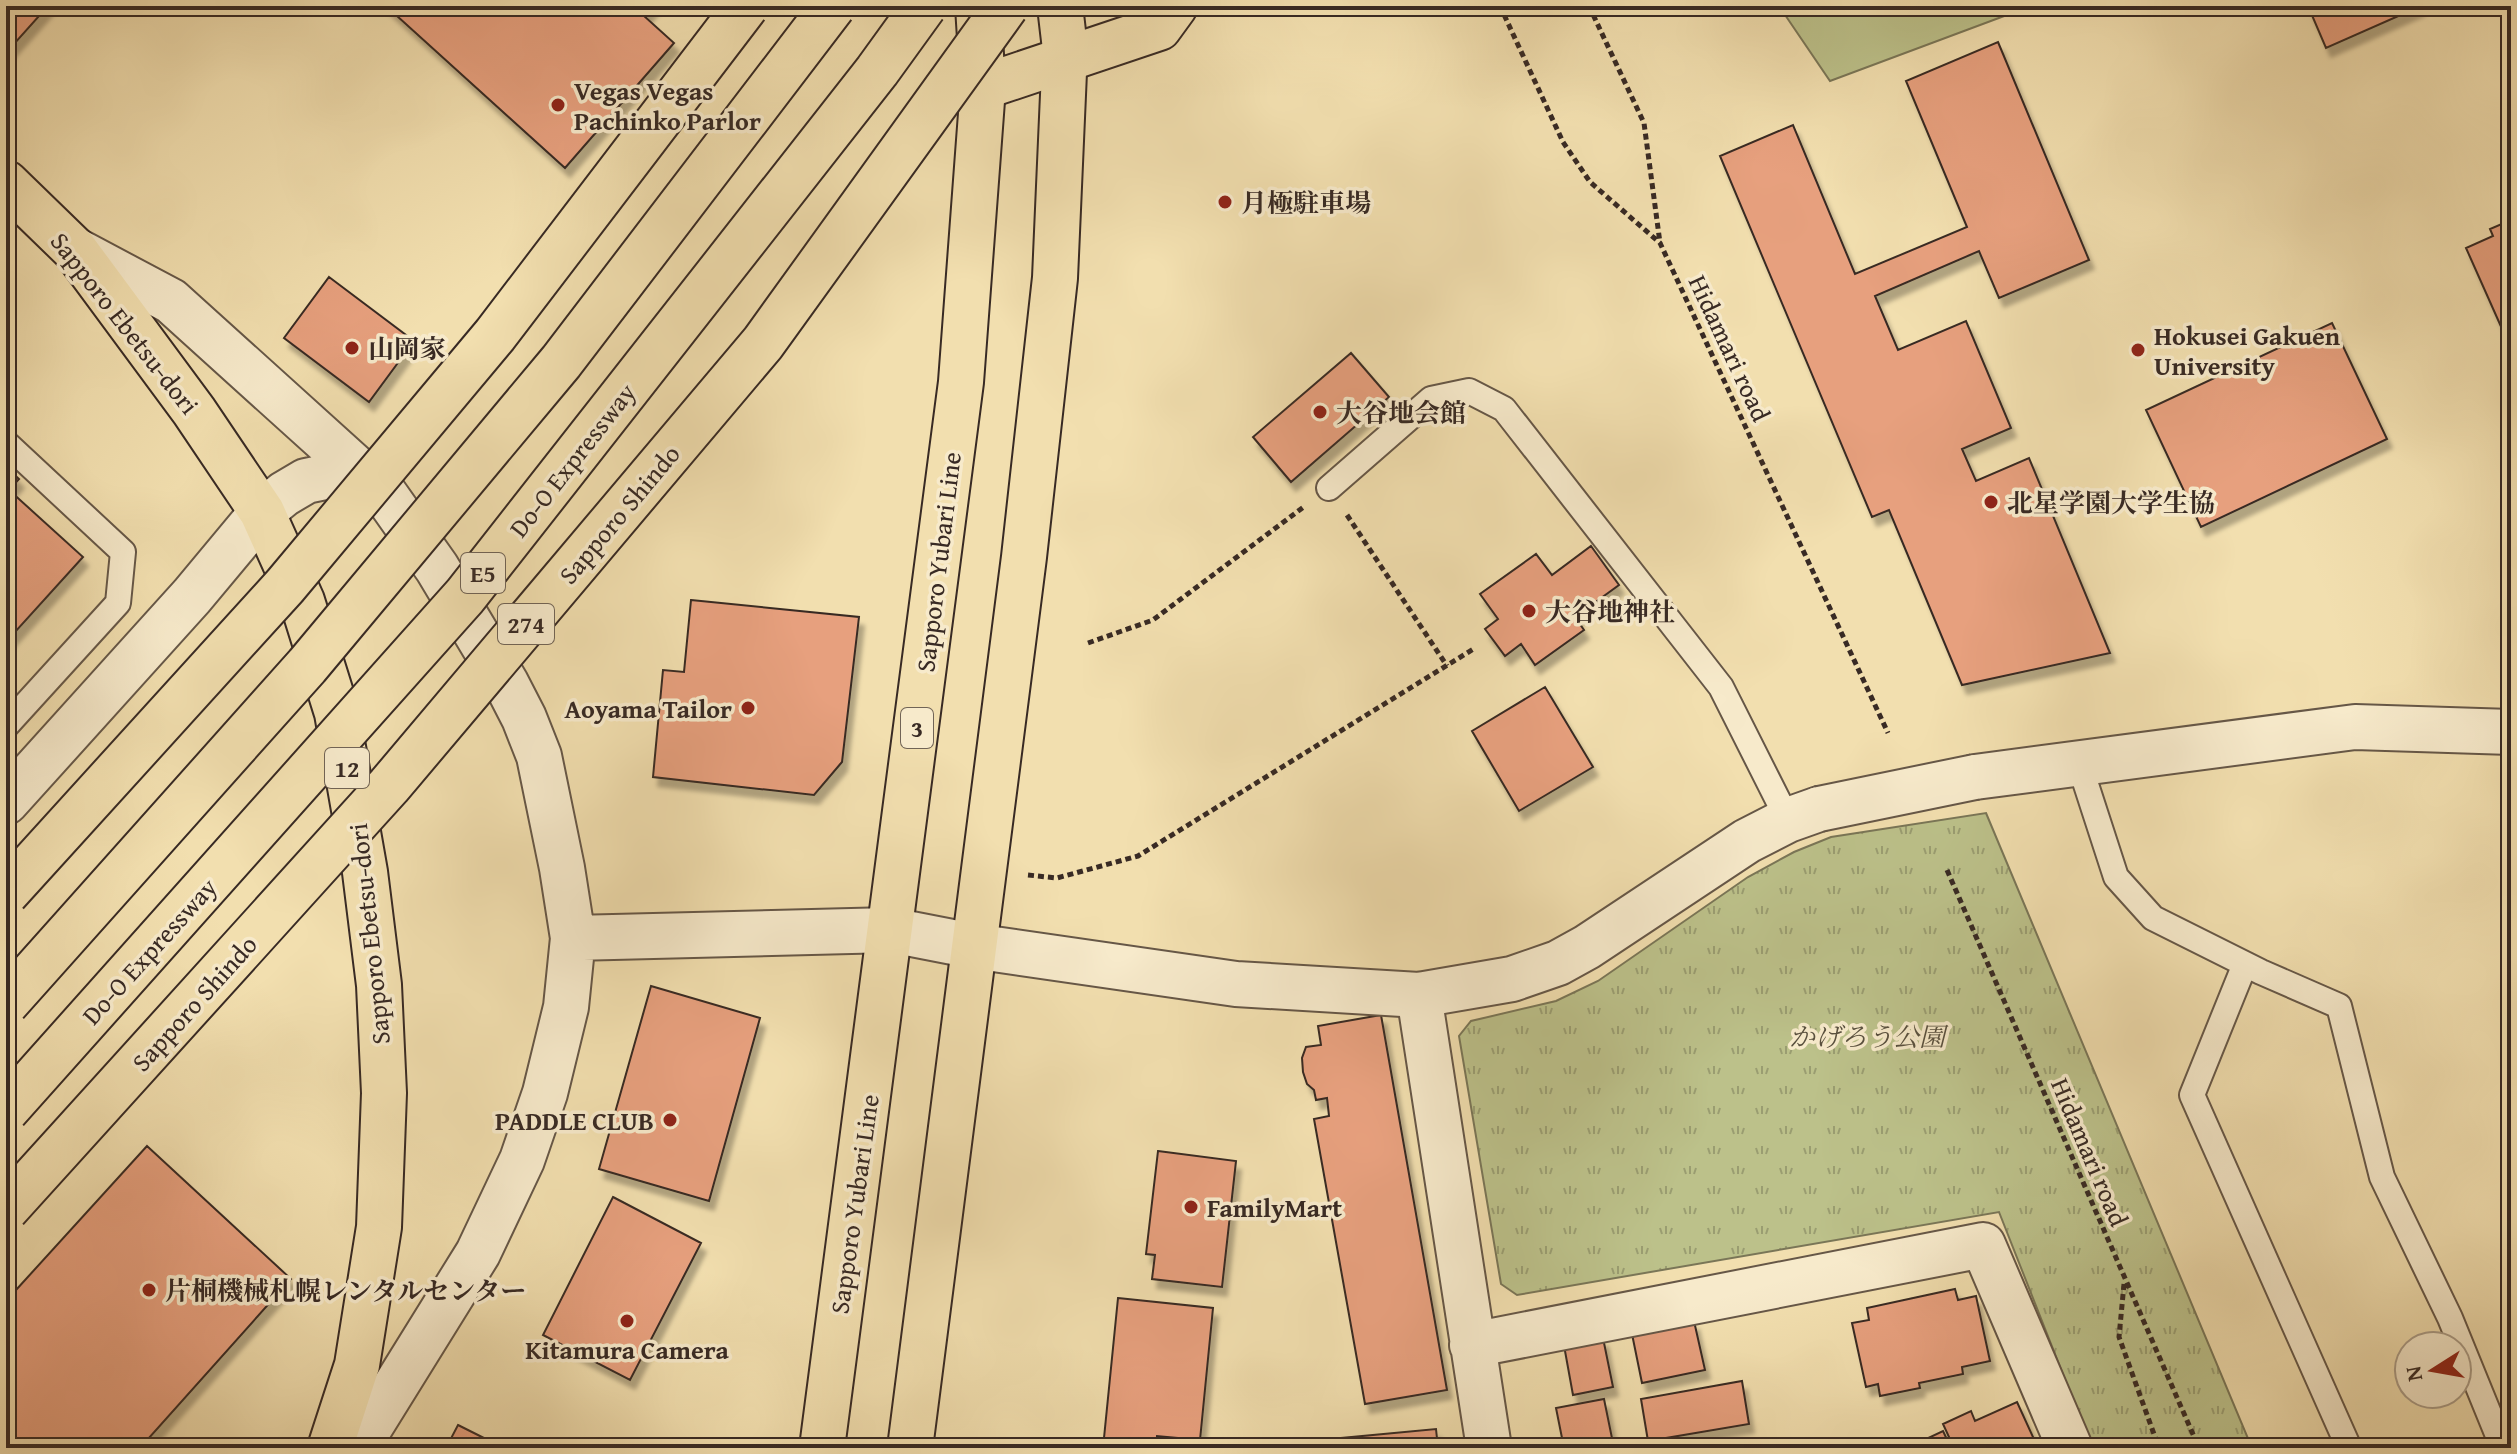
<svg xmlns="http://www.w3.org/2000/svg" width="2517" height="1454" font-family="'Gentium Book Plus','Noto Serif JP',serif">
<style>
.green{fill:#bcc18a;stroke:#7a7657;stroke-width:2}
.park{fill:url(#park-tufts);stroke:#7a7657;stroke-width:2}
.building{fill:#e7a07e;stroke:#382a24;stroke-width:2;filter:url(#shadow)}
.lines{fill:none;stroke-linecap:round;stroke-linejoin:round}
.service-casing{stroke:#665747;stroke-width:28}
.minor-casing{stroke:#665747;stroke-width:48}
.tertiary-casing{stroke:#665747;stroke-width:48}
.primary-casing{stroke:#382a24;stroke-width:48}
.trunk-casing{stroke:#382a24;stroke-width:48}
.path{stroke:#382a24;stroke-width:5;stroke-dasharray:6 4;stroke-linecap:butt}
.service{stroke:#f7eacb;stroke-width:24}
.minor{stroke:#f7eacb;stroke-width:44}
.tertiary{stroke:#f7eacb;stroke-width:44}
.primary{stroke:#f2dfaf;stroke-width:44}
.trunk{stroke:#f2dfaf;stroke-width:44}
.tertiary-bridge-casing{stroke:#665747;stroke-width:48;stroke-linecap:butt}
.trunk-bridge-casing{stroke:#382a24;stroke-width:48;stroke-linecap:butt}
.motorway-bridge-casing{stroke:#382a24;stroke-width:48;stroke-linecap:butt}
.tertiary-bridge{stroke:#f7eacb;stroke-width:44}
.trunk-bridge{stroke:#f2dfaf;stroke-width:44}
.motorway-bridge{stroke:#f2dfaf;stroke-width:44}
.poi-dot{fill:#8f2418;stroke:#f7eacb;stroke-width:3}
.labels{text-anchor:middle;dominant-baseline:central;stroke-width:7;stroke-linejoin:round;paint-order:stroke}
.shield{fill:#f7eacb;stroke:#716456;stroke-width:2}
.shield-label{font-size:24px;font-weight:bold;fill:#382a24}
.poi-label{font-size:26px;font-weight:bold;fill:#382a24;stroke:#f7eacb;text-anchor:start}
.street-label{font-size:26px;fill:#382a24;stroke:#f7eacb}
.park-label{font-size:26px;font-style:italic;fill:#59503e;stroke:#f7eacb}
</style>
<defs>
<pattern id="park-tufts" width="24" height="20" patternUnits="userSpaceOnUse" patternTransform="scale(2)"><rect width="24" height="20" fill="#bcc18a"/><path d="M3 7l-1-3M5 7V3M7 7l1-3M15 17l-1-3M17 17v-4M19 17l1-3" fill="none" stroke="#9a9d71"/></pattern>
<filter id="shadow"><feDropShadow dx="5" dy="9" stdDeviation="2" flood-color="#0004"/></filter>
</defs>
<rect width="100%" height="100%" fill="#f2dfaf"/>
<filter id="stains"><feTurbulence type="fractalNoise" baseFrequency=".0025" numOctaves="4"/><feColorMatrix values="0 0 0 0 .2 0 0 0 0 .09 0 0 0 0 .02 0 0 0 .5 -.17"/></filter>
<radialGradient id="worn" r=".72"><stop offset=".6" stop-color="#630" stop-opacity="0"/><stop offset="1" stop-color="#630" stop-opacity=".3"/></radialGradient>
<!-- green -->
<path class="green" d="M1779,6H2031L1830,81Z"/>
<!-- park -->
<path class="park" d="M1986,813L2252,1448H2092L1999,1212L1517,1295L1501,1284L1459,1036L1471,1021L1556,1001L1598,981L1748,877L1794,852L1831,837Z"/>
<!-- building -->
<path class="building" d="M6,6H48L6,53Z
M386,6H653L644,16L674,43L565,168Z
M2308,6H2421L2326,48Z
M1998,42L2089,260L1999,298L1979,251L1875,296L1898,350L1966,321L2011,428L1962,449L1976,481L2029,458L2110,653L1962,685L1889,510L1872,517L1720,156L1793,125L1855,274L1967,227L1906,81Z
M2511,220V349L2466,248L2493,236L2490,229Z
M329,277L414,341L369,402L284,338Z
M2332,323L2387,439L2201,527L2146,410Z
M1351,353L1389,397L1291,482L1253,437Z
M6,467L19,479L9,490L83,557L6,642Z
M1591,546L1619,585L1575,617L1584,630L1535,665L1521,644L1505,656L1485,629L1498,619L1480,594L1536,554L1552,575Z
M691,600L859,617L842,762L814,795L653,777L663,670L684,672Z
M1545,687L1593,767L1519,811L1472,731Z
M651,986L760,1018L709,1201L599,1169Z
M1381,1015L1447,1390L1365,1404L1314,1119L1329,1116L1327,1098L1316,1100L1314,1090L1307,1084L1303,1072L1302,1058L1306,1047L1321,1045L1318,1026Z
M147,1146L291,1279L140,1448H6V1301Z
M1158,1151L1236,1161L1222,1287L1152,1279L1155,1255L1146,1254Z
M613,1197L701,1243L630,1380L543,1335Z
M1955,1289L1958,1300L1976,1296L1990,1361L1962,1367L1963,1374L1919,1383L1920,1388L1880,1396L1878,1384L1866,1387L1852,1323L1869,1320L1867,1308Z
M1118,1298L1213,1308L1200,1440L1157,1436L1156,1448H1103Z
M1694,1321L1705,1370L1642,1383L1632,1334Z
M1603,1338L1613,1387L1573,1395L1563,1340Z
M1742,1381L1749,1424L1648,1441L1641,1399Z
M1604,1399L1614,1448H1564L1556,1408Z
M2017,1402L2038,1448H1954L1943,1424L1971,1411L1975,1421Z
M458,1425L488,1440L484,1448H446Z
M1436,1429L1438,1448H1332L1331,1439Z
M1943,1431L1951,1448H1907Z"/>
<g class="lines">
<!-- service casing -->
<g class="service-casing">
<path id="service" d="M6,443L123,552L118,603L6,726
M1329,488L1431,399L1469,391L1504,409L1721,687L1788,820
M2079,763L2116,877L2153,918L2261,972L2339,1006L2382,1177L2450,1318L2503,1448
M2245,964L2192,1095L2349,1448"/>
</g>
<!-- minor casing -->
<g class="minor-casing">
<path id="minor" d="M1419,995L1489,1448
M1472,1345L1983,1245L2070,1448"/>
</g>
<!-- tertiary casing -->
<g class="tertiary-casing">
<path id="tertiary" d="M75,250L171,301L368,479
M1975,777L2355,727L2511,732
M6,802L192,596L262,512L284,494L306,481L330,476L368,479L384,493L437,568L506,683L524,718L539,756L562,868L573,938L566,1007L545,1093L522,1160L478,1253L357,1448
M573,938L891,930L973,946L1236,984L1419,995L1512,979L1558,963L1587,947L1747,841L1788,820L1819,809"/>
</g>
<!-- primary casing -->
<g class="primary-casing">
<path id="primary" d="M822,1448L961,382L983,87L978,6
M910,1448L1024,557L1055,278L1065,49L1060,6"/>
</g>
<!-- trunk casing -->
<g class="trunk-casing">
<path id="trunk" d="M983,87L1159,28L1175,6
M6,183L75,250L194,411L262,512L302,601L337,713L365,872L379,985L384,1093L379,1227L357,1365L330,1448"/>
</g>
<!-- path -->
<path class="path" d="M1500,6L1563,142L1590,182L1660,243L1888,733
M1589,6L1644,123L1660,243
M1347,515L1447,666
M1088,643L1153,620L1305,506
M1947,870L2199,1448
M1028,875L1057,878L1138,856L1475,648
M2124,1284L2119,1337L2159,1448"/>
<!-- service -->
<use href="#service" class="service"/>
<!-- minor -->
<use href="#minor" class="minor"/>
<!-- tertiary -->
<use href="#tertiary" class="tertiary"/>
<!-- primary -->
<use href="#primary" class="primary"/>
<!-- trunk -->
<use href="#trunk" class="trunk"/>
<!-- tertiary-bridge casing -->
<g class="tertiary-bridge-casing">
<path id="tertiary-bridge" d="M1819,809L1975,777"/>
</g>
<!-- trunk-bridge casing -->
<g class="trunk-bridge-casing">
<path id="trunk-bridge" d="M6,893L285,586L495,335L746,6
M6,1209L389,786L763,343L1006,6"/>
</g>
<!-- motorway-bridge casing -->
<g class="motorway-bridge-casing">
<path id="motorway-bridge" d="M6,1003L307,666L561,362L833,6
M6,1110L465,596L877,71L924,6"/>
</g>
<!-- tertiary-bridge -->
<use href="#tertiary-bridge" class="tertiary-bridge"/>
<!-- trunk-bridge -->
<use href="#trunk-bridge" class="trunk-bridge"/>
<!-- motorway-bridge -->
<use href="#motorway-bridge" class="motorway-bridge"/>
</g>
<!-- markers -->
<g class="poi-dot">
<circle cx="558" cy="105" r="8"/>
<circle cx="1225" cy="202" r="8"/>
<circle cx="352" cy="348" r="8"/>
<circle cx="2138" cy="350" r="8"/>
<circle cx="1320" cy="412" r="8"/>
<circle cx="1991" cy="502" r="8"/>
<circle cx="1529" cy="611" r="8"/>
<circle cx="748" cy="708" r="8"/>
<circle cx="670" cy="1120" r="8"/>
<circle cx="1191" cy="1207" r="8"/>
<circle cx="149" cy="1290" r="8"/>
<circle cx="627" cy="1321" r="8"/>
</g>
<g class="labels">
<!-- shield labels -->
<g class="shield">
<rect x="461" y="553" width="44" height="40" rx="6"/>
<rect x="498" y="604" width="56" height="40" rx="6"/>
<rect x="901" y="708" width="32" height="40" rx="6"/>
<rect x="325" y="748" width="44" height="40" rx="6"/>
</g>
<g class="shield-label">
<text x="483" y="573">E5</text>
<text x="526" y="624">274</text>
<text x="917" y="728">3</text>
<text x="347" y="768">12</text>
</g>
<!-- poi labels -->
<g class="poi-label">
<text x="574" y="90">Vegas Vegas<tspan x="574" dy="30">Pachinko Parlor</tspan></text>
<text x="1241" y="202">月極駐車場</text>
<text x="2154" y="335">Hokusei Gakuen<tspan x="2154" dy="30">University</tspan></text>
<text x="368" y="348">山岡家</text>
<text x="1336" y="412">大谷地会館</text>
<text x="2007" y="502">北星学園大学生協</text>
<text x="1545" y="611">大谷地神社</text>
<text x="732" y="708" text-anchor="end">Aoyama Tailor</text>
<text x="654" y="1120" text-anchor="end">PADDLE CLUB</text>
<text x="1207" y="1207">FamilyMart</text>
<text x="165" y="1290">片桐機械札幌レンタルセンター</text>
<text x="627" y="1349" text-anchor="middle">Kitamura Camera</text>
</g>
<!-- street labels -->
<g class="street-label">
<text transform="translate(125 323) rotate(52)">Sapporo Ebetsu-dori</text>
<text transform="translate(1730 348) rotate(65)">Hidamari road</text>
<text transform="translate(572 460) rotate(-52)">Do-O Expressway</text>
<text transform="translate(619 514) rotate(-50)">Sapporo Shindo</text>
<text transform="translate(938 562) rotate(-83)">Sapporo Yubari Line</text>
<text transform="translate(369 934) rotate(-96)">Sapporo Ebetsu-dori</text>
<text transform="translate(149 951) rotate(-48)">Do-O Expressway</text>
<text transform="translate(194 1003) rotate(-48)">Sapporo Shindo</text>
<text transform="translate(2090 1152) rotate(67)">Hidamari road</text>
<text transform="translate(854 1204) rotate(-82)">Sapporo Yubari Line</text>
</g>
<!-- park labels -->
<g class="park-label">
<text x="1867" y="1036">かげろう公園</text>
</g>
</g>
<!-- margin -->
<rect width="2517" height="1454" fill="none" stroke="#f2dfaf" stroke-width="32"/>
<rect x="8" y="8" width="2501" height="1438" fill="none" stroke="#382a24" stroke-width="4"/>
<rect x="16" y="16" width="2485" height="1422" fill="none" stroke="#382a24" stroke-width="2"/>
<!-- north arrow -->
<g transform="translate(2433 1370) rotate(259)"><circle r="38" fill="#f7eacb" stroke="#ab9d88" stroke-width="2"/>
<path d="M0-6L14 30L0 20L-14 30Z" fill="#8f2418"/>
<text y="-12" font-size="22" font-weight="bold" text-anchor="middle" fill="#382a24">N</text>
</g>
<rect width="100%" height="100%" filter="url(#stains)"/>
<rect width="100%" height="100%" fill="url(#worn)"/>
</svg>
